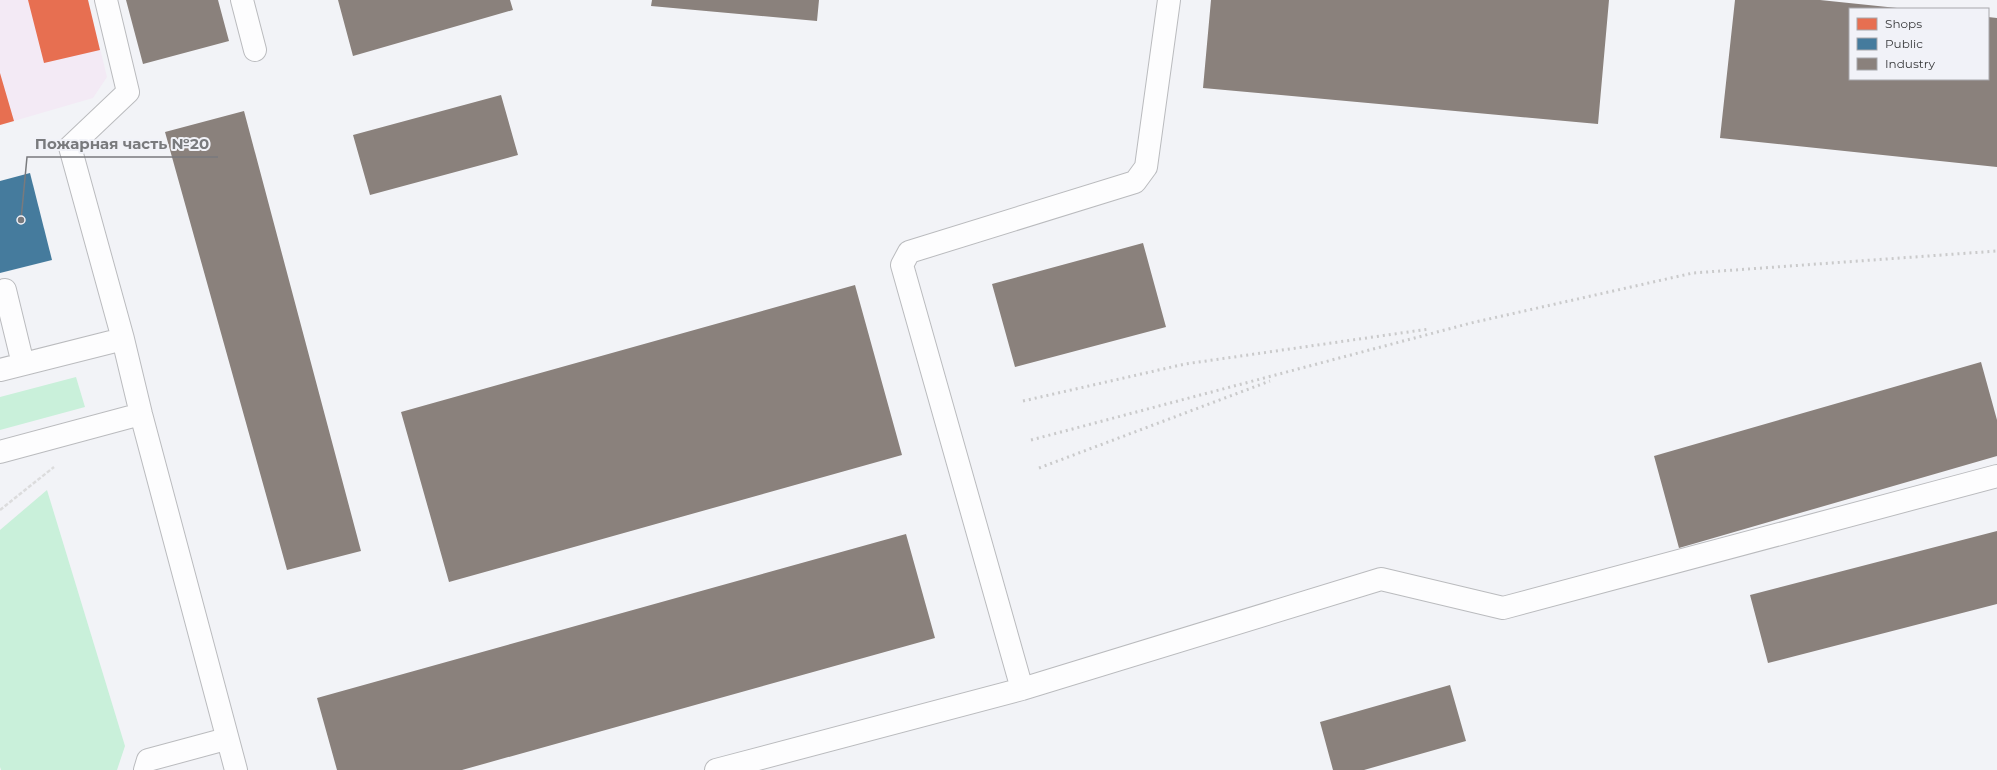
<svg xmlns="http://www.w3.org/2000/svg" width="1997" height="770" font-family="Montserrat,sans-serif">
<style>
.commercial{fill:#f3eaf5}
.green{fill:#c9f0da}
.shops{fill:#e76f51}
.public{fill:#457b9d}
.industry{fill:#8a817c}
.lines{fill:none;stroke-linecap:round;stroke-linejoin:round}
.minor-casing{stroke:#babbbe;stroke-width:24}
.path{stroke:#dcdcdd;stroke-width:2.5;stroke-dasharray:4 2;stroke-linecap:butt}
.minor{stroke:#fdfdfe;stroke-width:22}
.rail{stroke:#cacacb;stroke-width:3;stroke-dasharray:2 4;stroke-linecap:butt}
.leader{fill:none;stroke:#797a7d;stroke-width:1.5}
.callout-dot{fill:#797a7d;stroke:#f1f2f8;stroke-width:1.5}
.callout-label{font-size:15px;text-anchor:middle;font-weight:bold;fill:#797a7d;stroke:#f1f2f8;stroke-width:4;stroke-linejoin:round;paint-order:stroke}
</style>
<rect width="100%" height="100%" fill="#f2f3f7"/>
<!-- commercial -->
<path class="commercial" d="M0,0H88L107,77L93,98L0,125Z"/>
<!-- green -->
<path class="green" d="M76,377L85,407L0,430V397Z
M47,490L125,746L117,770H1L0,767V530Z"/>
<!-- shops -->
<path class="shops" d="M28,0H88L100,50L44,63Z
M0,73L14,121L0,125Z"/>
<!-- public -->
<path class="public" d="M30,173L52,260L0,273V181Z"/>
<!-- industry -->
<path class="industry" d="M126,0H218L229,41L143,64Z
M338,0H510L513,10L353,56Z
M652,0H819L817,21L651,6Z
M1211,0H1609L1598,124L1203,88Z
M1735,0H1820L1897,8L1850,9V79H1988V17L1997,18V167L1720,138Z
M501,95L518,155L370,195L353,135Z
M244,111L361,551L287,570L165,132Z
M1143,243L1166,327L1015,367L992,284Z
M855,285L902,455L449,582L401,412Z
M1981,362L1997,420V456L1679,548L1654,456Z
M1997,531V604L1768,663L1750,595Z
M906,534L935,638L462,770H337L317,698Z
M1450,685L1466,741L1364,770H1333L1320,722Z"/>
<g class="lines">
<!-- minor casing -->
<g class="minor-casing">
<path id="minor" d="M106,0L128,92L70,147L123,339L141,414L236,770
M242,0L255,50
M5,290L23,364
M0,370L123,339
M0,452L141,414
M1022,689L902,265L909,252L1135,182L1146,167L1169,0
M145,770L148,760L226,739
M716,770L1022,689L1381,579L1503,608L1997,476"/>
</g>
<!-- path -->
<path class="path" d="M0,510L54,467"/>
<!-- minor -->
<use href="#minor" class="minor"/>
<!-- rail -->
<path class="rail" d="M1023,401L1185,364L1429,329
M1031,440L1471,323L1693,273L1997,251
M1039,468L1270,381"/>
</g>
<!-- callouts -->
<path class="leader" d="M21 220L27 157H218"/>
<circle class="callout-dot" cx="21" cy="220" r="4"/>
<g class="callout-label">
<text x="122" y="149">Пожарная часть №20</text>
</g>
<!-- legend -->
<rect x="1849" y="8" width="140" height="72" fill="#f1f2f8" stroke="#a7a8ac"/>
<rect x="1857" y="18" width="20" height="12" fill="#e76f51" stroke="#a7a8ac"/>
<text x="1885" y="28" font-size="12" fill="#38393b">Shops</text>
<rect x="1857" y="38" width="20" height="12" fill="#457b9d" stroke="#a7a8ac"/>
<text x="1885" y="48" font-size="12" fill="#38393b">Public</text>
<rect x="1857" y="58" width="20" height="12" fill="#8a817c" stroke="#a7a8ac"/>
<text x="1885" y="68" font-size="12" fill="#38393b">Industry</text>
</svg>
